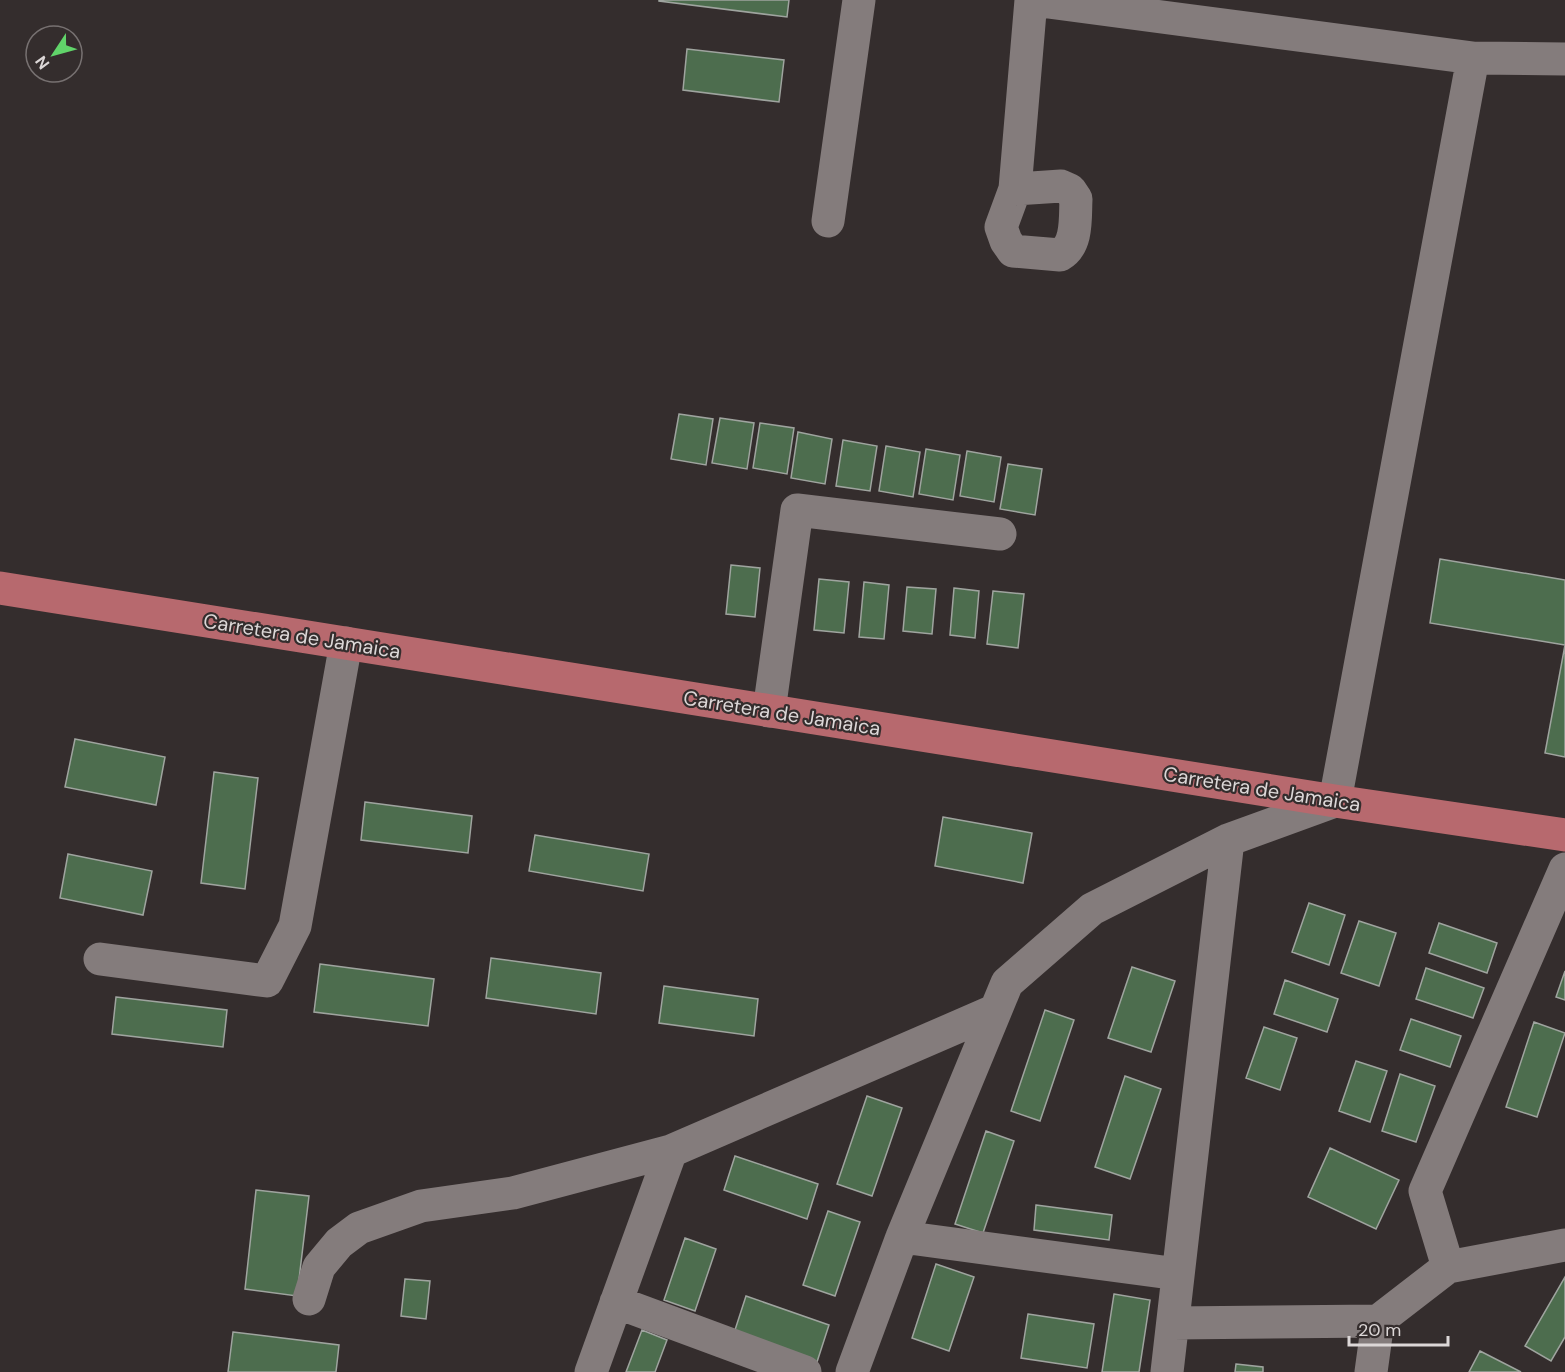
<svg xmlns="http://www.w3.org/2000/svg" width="1565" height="1372" font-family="'DM Sans',sans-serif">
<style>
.building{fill:#4d6d4e;stroke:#9fa49f;stroke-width:1.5}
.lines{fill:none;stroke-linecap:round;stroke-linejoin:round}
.minor{stroke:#847c7c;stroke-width:33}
.major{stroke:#b7696e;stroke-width:33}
.labels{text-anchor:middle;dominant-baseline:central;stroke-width:4.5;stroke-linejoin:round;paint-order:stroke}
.street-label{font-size:20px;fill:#dcd7d7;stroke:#342d2d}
</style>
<rect width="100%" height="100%" fill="#342d2d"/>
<!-- building -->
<path class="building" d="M659,0H789L787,17L659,1Z
M687,49L784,60L779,102L683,90Z
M679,414L713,419L706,465L671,459Z
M720,418L754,423L747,469L712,463Z
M760,423L794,428L787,474L753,468Z
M798,432L832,439L825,484L791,478Z
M843,440L877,446L870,491L836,486Z
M886,446L920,452L913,497L879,491Z
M926,449L960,455L953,500L919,494Z
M967,451L1001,457L994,502L960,496Z
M1008,464L1042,469L1035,515L1000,509Z
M1440,559L1565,580V757L1545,753L1565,645L1430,623Z
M731,565L760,568L755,617L726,614Z
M819,579L849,582L844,633L814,630Z
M864,582L889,585L884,639L859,637Z
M907,587L936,589L932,634L903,631Z
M954,588L979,591L975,638L950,635Z
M993,591L1024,594L1018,648L987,644Z
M75,739L165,757L156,805L65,787Z
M214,772L258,778L245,889L201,883Z
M365,802L472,816L468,853L361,840Z
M943,817L1032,833L1023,883L935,866Z
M535,835L649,854L643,891L529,871Z
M68,854L152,871L143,915L60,898Z
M1309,903L1345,915L1329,965L1292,952Z
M1359,921L1396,933L1379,986L1341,973Z
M1439,923L1497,943L1487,973L1429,953Z
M491,958L601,973L596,1014L486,998Z
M320,964L434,979L428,1026L314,1012Z
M1132,967L1175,981L1151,1052L1108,1038Z
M1426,968L1484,988L1473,1018L1416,999Z
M1565,971V1000L1556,997Z
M1285,980L1338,999L1327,1032L1274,1014Z
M664,986L758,999L754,1036L659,1023Z
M116,997L227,1010L223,1047L112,1034Z
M1045,1010L1074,1020L1040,1121L1011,1111Z
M1411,1019L1461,1036L1450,1067L1400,1050Z
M1534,1022L1565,1033L1537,1117L1506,1107Z
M1264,1027L1297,1038L1280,1090L1246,1078Z
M1356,1061L1387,1071L1370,1122L1339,1111Z
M1400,1074L1435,1086L1416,1142L1382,1131Z
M1125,1076L1161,1089L1130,1179L1095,1167Z
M867,1096L902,1108L872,1196L837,1184Z
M986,1131L1014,1141L983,1233L955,1224Z
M1330,1148L1399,1180L1376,1229L1308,1197Z
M735,1156L818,1184L807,1219L724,1190Z
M256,1190L309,1196L297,1296L245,1289Z
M1036,1205L1112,1215L1109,1240L1034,1230Z
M828,1211L860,1222L835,1296L803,1285Z
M685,1238L716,1249L695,1311L664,1300Z
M936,1264L974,1277L949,1351L912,1338Z
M1565,1277V1337L1551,1361L1525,1346Z
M405,1279L430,1281L426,1319L401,1316Z
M1114,1294L1150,1300L1139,1372H1102Z
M746,1296L829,1325L817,1362L734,1333Z
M1028,1314L1094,1324L1087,1368L1021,1358Z
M642,1330L667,1340L655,1372H626Z
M233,1332L339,1345L336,1372H228Z
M1480,1351L1521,1372H1469Z
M1236,1364L1263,1367V1372H1235Z"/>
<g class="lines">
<!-- minor -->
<path class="minor" d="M1033,0L1473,58L1565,59
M1015,189L1061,186L1070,190L1076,199C1075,217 1078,245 1060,255L1013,251L1006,241L1001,227L1015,189L1031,0
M828,221L859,0
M769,711L797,510L1000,534
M100,959L267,981L295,926L346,643
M902,1237L1178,1274
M1448,1267L1425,1191L1565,869
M309,1299L319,1267L339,1243L359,1228L421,1206L513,1193L671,1151L994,1011
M616,1302L805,1372
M1173,1323L1378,1321L1448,1267L1565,1245
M591,1372L671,1151
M852,1372L902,1237L1007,983L1092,909L1228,840L1335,801L1473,58
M1167,1372L1228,840
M1371,1372L1378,1321"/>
<!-- major -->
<path class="major" d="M0,588L1335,801L1565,835"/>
</g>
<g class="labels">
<!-- street labels -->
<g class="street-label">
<text transform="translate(302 636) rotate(9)">Carretera de Jamaica</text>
<text transform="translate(782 713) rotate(9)">Carretera de Jamaica</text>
<text transform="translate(1262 789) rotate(9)">Carretera de Jamaica</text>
</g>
</g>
<!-- north arrow -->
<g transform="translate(54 54) rotate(234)"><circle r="28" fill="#342d2d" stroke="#777171" stroke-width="1.5"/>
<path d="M0-4.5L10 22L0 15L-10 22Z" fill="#61d46a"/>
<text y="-9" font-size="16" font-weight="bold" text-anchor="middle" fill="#dcd7d7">N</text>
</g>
<!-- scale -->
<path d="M1349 1336v9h99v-9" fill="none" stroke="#dcd7d7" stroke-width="3"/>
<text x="1358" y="1336" font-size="18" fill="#dcd7d7" stroke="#342d2d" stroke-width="4.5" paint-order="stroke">20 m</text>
</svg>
